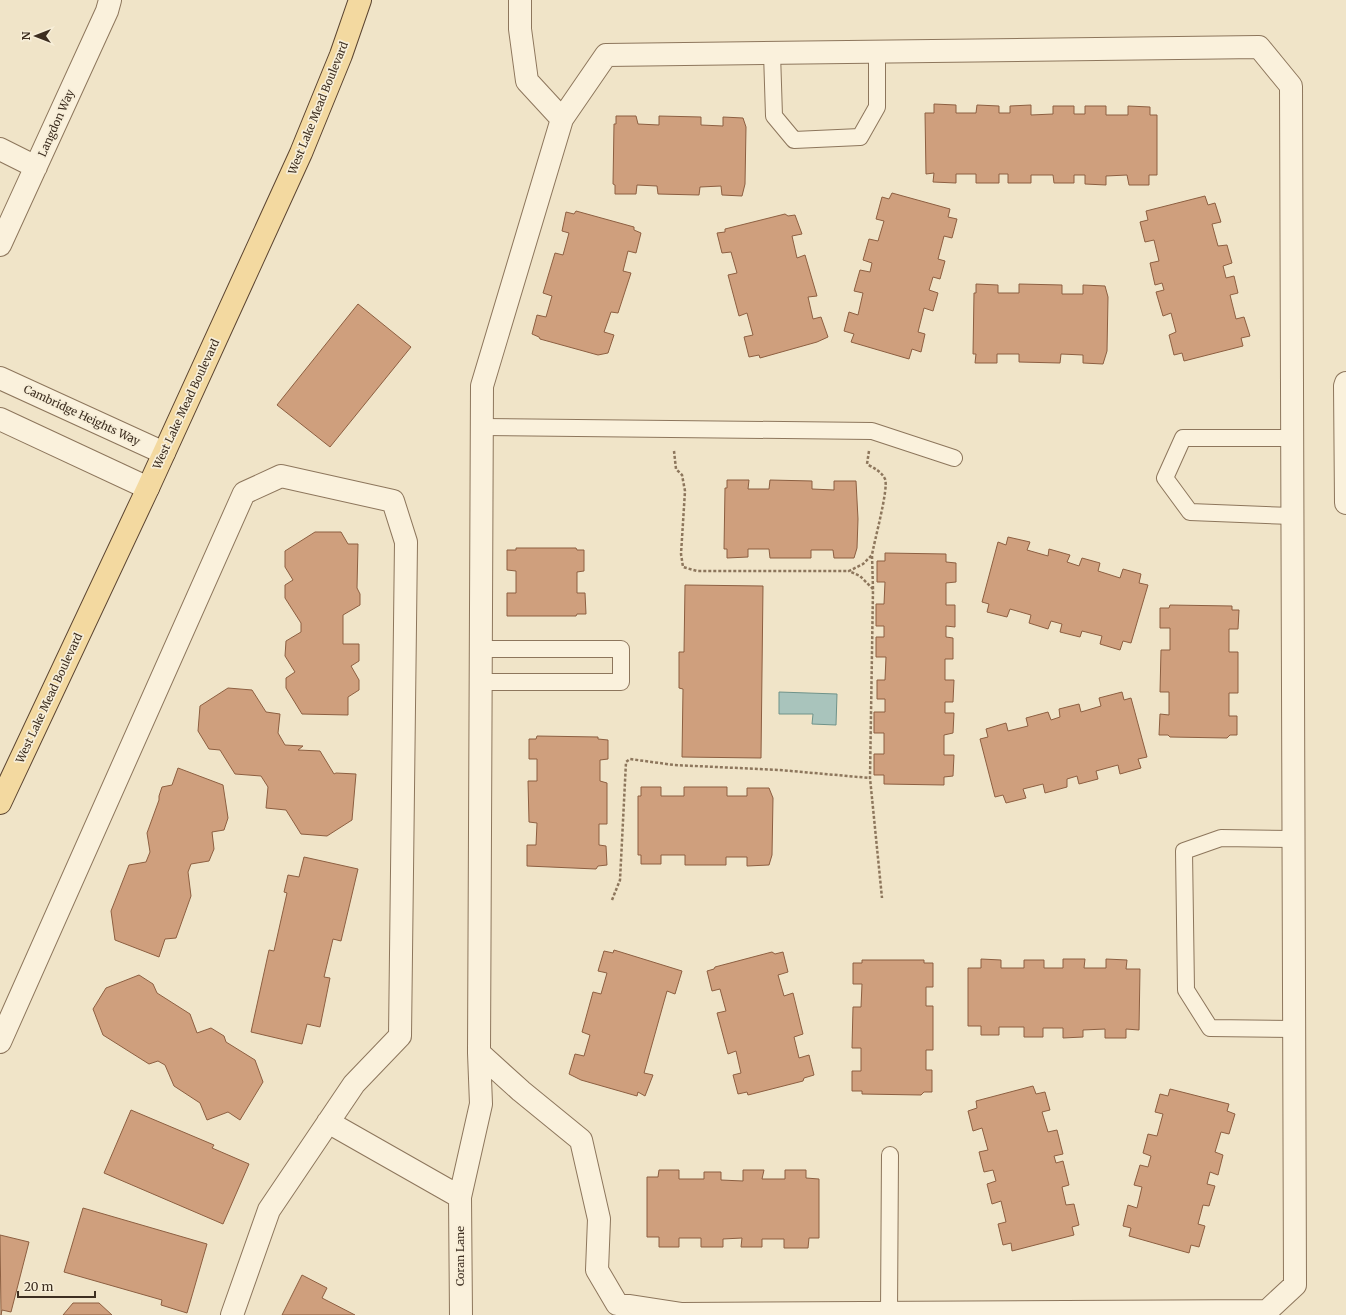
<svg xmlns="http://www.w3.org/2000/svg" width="1346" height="1315" font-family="Merriweather,serif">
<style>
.water{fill:#a9c4bc;stroke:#6f938a}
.building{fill:#cf9f7d;stroke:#8d5f41}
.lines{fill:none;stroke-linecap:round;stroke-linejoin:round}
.lane-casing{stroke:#8d765c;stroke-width:18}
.street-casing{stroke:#8d765c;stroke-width:24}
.primary-casing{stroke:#5b4430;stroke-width:24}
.path{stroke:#8d765c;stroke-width:2.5;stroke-dasharray:3 2;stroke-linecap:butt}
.lane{stroke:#faf1dc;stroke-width:16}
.street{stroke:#faf1dc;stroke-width:22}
.primary{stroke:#f3d9a0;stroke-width:22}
.labels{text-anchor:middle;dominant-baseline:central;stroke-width:3.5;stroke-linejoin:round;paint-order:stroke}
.street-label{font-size:11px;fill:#3d2e20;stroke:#f7eed8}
</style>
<rect width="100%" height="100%" fill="#f0e4c8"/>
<!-- water -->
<path class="water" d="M779,692L837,694L836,725L812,724L813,714H779Z"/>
<!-- building -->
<path class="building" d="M934,104L956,105V113H976L977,105L999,106V113H1010V106L1031,105V115L1053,114V106H1074V114H1085V106H1106V115H1128V106L1150,107V115H1157V175H1149V185H1129L1127,175L1106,176V185L1085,184V175H1074V183H1054L1053,175H1031V183H1008V174H999V183H976V174H956V183L933,182L934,173L926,174L925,113H934Z
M616,116H636L638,124L659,125V116L701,117V125L723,126V117L743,118L746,127L745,184L742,196L722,195L721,186L700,187L699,195L658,194L657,186L637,185L636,194H615V185L613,184L614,124H616Z
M892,193L950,209L948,217L957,219L952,238L944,236L938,259L945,261L940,279L933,277L929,290L938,293L933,311L924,308L918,332L925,334L921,352L912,349L909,359L851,342L854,334L844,331L849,312L858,315L863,293L854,291L860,270L870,272L872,263L863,260L869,239L878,241L884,221L876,219L882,197L889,199Z
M1205,196L1208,205L1215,203L1221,222L1212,224L1218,246L1227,245L1232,263L1223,266L1226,278L1234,276L1238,293L1230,295L1236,319L1244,317L1250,336L1241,338L1243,346L1184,361L1182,353L1174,355L1169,335L1176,332L1171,313L1163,316L1156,292L1164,290L1162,283L1155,285L1150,263L1159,261L1154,240L1145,242L1140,222L1148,220L1146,211Z
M576,211L634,227V230L641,233L636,253L628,251L623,271L631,273L618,313L611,312L604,332L614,335L608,353L598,355L540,339L539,337L532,334L537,315L546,317L552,296L543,293L555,253L563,255L569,233L562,231L566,212L574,214Z
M785,214L788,216L795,215L802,234L792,236L797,258L805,255L817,296L808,297L813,319L821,317L828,337L817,342L760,358L759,355L749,357L744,337L753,335L747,313L739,316L728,275L737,273L731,252L722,253L717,233L725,232V229Z
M976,284L998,285V293H1019V284L1062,285V294H1083V285L1105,286L1108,297L1107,351L1103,364L1083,363V355L1061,354L1060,363L1019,362V354H997V363H975L976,354H973L974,293H976Z
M358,304L411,347L330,447L277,405Z
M727,480H749L748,489H769L770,480L812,481V489L834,490V481H856L858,519L857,548L854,558H834L833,550H811V558H770L769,549H748V557L727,558V549H724L725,488H727Z
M315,532H341L348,544H358L357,588L360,594V605L343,615V644H359V661L351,666L359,680V690L348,697V715L302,714L286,688V678L295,672L285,656L286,641L301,632V623L285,598V585L293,580L285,567V551Z
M1008,537L1030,542L1027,550L1048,556L1049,549L1070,555L1067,562L1079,566L1082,558L1100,563L1098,571L1120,578L1123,569L1141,574L1139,583L1148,585L1131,643L1123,641L1120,650L1100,644L1102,636L1082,631L1080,637L1060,632L1062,624L1051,621L1048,629L1029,623L1031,615L1010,609L1007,617L987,612L989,604L982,602L998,542L1006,545Z
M516,548H576L577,550H584V571L577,572V593H585L586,614H577L576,616H507V593H516V571L507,570V550H516Z
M885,553L946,554V562L956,563V582L946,583V605H955V627L946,626V637L953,638V659H945V680H954L953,702H945V713H954L953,733L944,735V755H954L953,776L944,777V785L884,784V775H874V754H884V733H874V712H885V699H877V680H885L886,657H876V637H884V626H876V604H884L885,582H877V561H885Z
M685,585L763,586L761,758L682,757L683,689L679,688V652H684Z
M1170,605L1232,606V610H1239L1238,629H1229V652H1238V693H1229V716H1237V735H1230L1227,738L1170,737L1168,735H1159L1160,714L1169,715V692H1160L1161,650H1170V628H1160V608H1169Z
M228,688L252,690L266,712L280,714L278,733L285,745L303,746L298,750L320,751L334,774L336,773L356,774L352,820L327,836L301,834L286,810L266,808L268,787L261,776L235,774L220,750L209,749L198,731L200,706Z
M1122,692L1124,700L1131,698L1147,757L1138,759L1141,768L1120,774L1118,765L1096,771L1098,779L1079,784L1077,776L1067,779V787L1045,793L1043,784L1023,789L1026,798L1006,803L1003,795L995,797L980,739L988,737L986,729L1006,723L1008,731L1028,726L1026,718L1048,712L1051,720L1060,717L1059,709L1079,704L1081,712L1101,706L1099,698Z
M537,736L598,737V739L608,740V759L600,760V781L607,783V824H599V845L606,846L607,865L598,866L596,869L527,866V845H536L537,823L529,822L528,781H537V759H529V739H536Z
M178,768L223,785L228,818L224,830L212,832L214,849L209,861L191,864L188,872L191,896L176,938L165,939L159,957L115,940L111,911L129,865L146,862L150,852L147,833L159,800V796L162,787L172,785Z
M641,787H661V796H684V787H727V796H747V788H769L773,798L772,855L769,865L747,866V857H726V865H685V855H661V864H641V855H638V796H641Z
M304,857L358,869L341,941L333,939L324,977L330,978L320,1027L307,1024L302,1044L251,1032L269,950L274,951L287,893L284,892L288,875L299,877Z
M614,950L682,971L675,994L667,991L644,1073L653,1075L645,1096L638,1092L637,1096L581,1080L569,1074L575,1054L584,1056L590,1035L582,1032L593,992L601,994L607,973L598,971L604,951L613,953Z
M772,952L775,954L783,952L788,972L778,975L784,996L793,993L803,1034L794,1037L799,1058L809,1055L814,1075L804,1078L803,1081L748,1095L747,1092L738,1094L733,1075L741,1073L736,1051L728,1054L717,1013L726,1011L720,989L712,991L707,971L714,969L715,967Z
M981,959L1001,960V968H1024V960H1044V968H1063V959H1085L1084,968H1106V959L1127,960L1126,969H1140L1139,1030L1126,1029V1038H1105V1029L1083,1030V1037L1063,1038V1028H1043V1037H1024V1027H999V1035H981V1026H968V968H981Z
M862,960H924V963H933V987H926V1006H933V1050H926V1070H932V1092H924L921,1095L862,1094V1091H852V1071H861V1048H852L853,1007H861L862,984H853V963H862Z
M139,975L153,984L157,993L190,1014L197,1033L211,1028L224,1036L226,1042L255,1060L263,1082L240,1120L228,1112L207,1120L200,1103L174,1086L165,1065L158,1061L149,1064L103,1035L93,1009L106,988Z
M1033,1086L1036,1094L1045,1092L1050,1110L1042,1112L1048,1132L1057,1130L1063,1154L1054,1156L1056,1163L1063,1161L1069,1185L1062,1187L1066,1205L1074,1204L1079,1225L1072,1227L1074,1235L1012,1251L1011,1243L1003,1245L998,1224L1006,1222L1001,1201L992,1204L987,1184L996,1181L993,1170L984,1172L979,1152L988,1150L982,1128L973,1131L968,1111L977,1108L976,1101Z
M1170,1089L1229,1104L1227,1111L1235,1114L1229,1134L1221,1132L1215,1152L1223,1155L1218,1175L1210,1172L1207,1184L1215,1186L1209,1206L1203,1205L1198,1224L1205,1226L1199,1247L1191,1245L1189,1253L1129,1236L1131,1228L1123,1226L1128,1205L1137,1208L1142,1187L1134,1185L1140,1165L1148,1167L1151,1156L1143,1153L1148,1134L1157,1136L1163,1114L1155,1112L1160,1094L1168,1096Z
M131,1110L214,1145L212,1148L249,1164L223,1224L104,1173Z
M659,1170H679V1179H704V1172H721V1180L743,1181V1170H764L762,1179H785V1170H806V1178L819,1179V1238H809L808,1248H784V1239H762V1247H741L742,1238L723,1239V1247H701V1238H679V1247H659V1237H647V1177H658Z
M83,1208L207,1244L187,1313L161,1305L162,1300L64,1272Z
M0,1235L29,1242L11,1312L2,1310L1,1315Z
M302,1275L327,1288L322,1298L355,1315H282Z
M73,1303H99L112,1315H63Z"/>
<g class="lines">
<!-- lane casing -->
<g class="lane-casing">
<path id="lane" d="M772,53L774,116L794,140L860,137L877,107V52
M482,427L872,431L954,458
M1292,438H1183L1165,478L1190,512L1292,516
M480,682H621V649H481
M1293,839L1221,838L1184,851L1186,990L1210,1028L1294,1029
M889,1313L890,1155"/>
</g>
<!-- street casing -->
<g class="street-casing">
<path id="street" d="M520,0V29L527,81L562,119
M1259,47L1291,86L1295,1285L1267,1311L682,1314L617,1304L597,1270L599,1219L581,1140L521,1091L479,1053L482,386L562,119L606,55Z
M0,149L36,167
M0,245L107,11L110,0
M0,378L164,453
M1346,383L1345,386L1346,503
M0,419L148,488
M0,1042L244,493L281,476L393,501L406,542L400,1036L354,1084L269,1210L232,1315
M328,1122L460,1197
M461,1315L460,1197L481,1104L479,1053"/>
</g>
<!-- primary casing -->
<g class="primary-casing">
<path id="primary" d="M0,803L148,488L301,153L341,55L360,0"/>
</g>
<!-- path -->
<path class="path" d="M674,451L676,469L682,475L685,491L681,554L683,567L697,571H849
M869,451L867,464C875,469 881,471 885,479C889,488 874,542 872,555
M873,589L872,555L863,564L849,571L860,576L873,589L870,778L882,898
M612,900L620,880L626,762L630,759L674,765L780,770L870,778"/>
<!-- lane -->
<use href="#lane" class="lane"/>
<!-- street -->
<use href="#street" class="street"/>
<!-- primary -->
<use href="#primary" class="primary"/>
</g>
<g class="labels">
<!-- street labels -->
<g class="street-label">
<text transform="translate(318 108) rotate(-68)">West Lake Mead Boulevard</text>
<text transform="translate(56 123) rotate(-66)">Langdon Way</text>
<text transform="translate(186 404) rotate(-65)">West Lake Mead Boulevard</text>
<text transform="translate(82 415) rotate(25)">Cambridge Heights Way</text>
<text transform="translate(49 698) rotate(-65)">West Lake Mead Boulevard</text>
<text transform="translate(460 1256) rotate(-90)">Coran Lane</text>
</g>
</g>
<!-- north arrow -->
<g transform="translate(36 36) rotate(270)" stroke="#f7eed8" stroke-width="3" paint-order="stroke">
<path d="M0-3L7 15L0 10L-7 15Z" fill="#3d2e20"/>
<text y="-6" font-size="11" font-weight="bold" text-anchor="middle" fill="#3d2e20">N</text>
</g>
<!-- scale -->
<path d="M18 1291v6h77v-6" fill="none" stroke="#3d2e20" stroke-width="2"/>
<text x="24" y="1291" font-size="12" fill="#3d2e20" stroke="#f7eed8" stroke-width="3" paint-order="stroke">20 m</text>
</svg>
